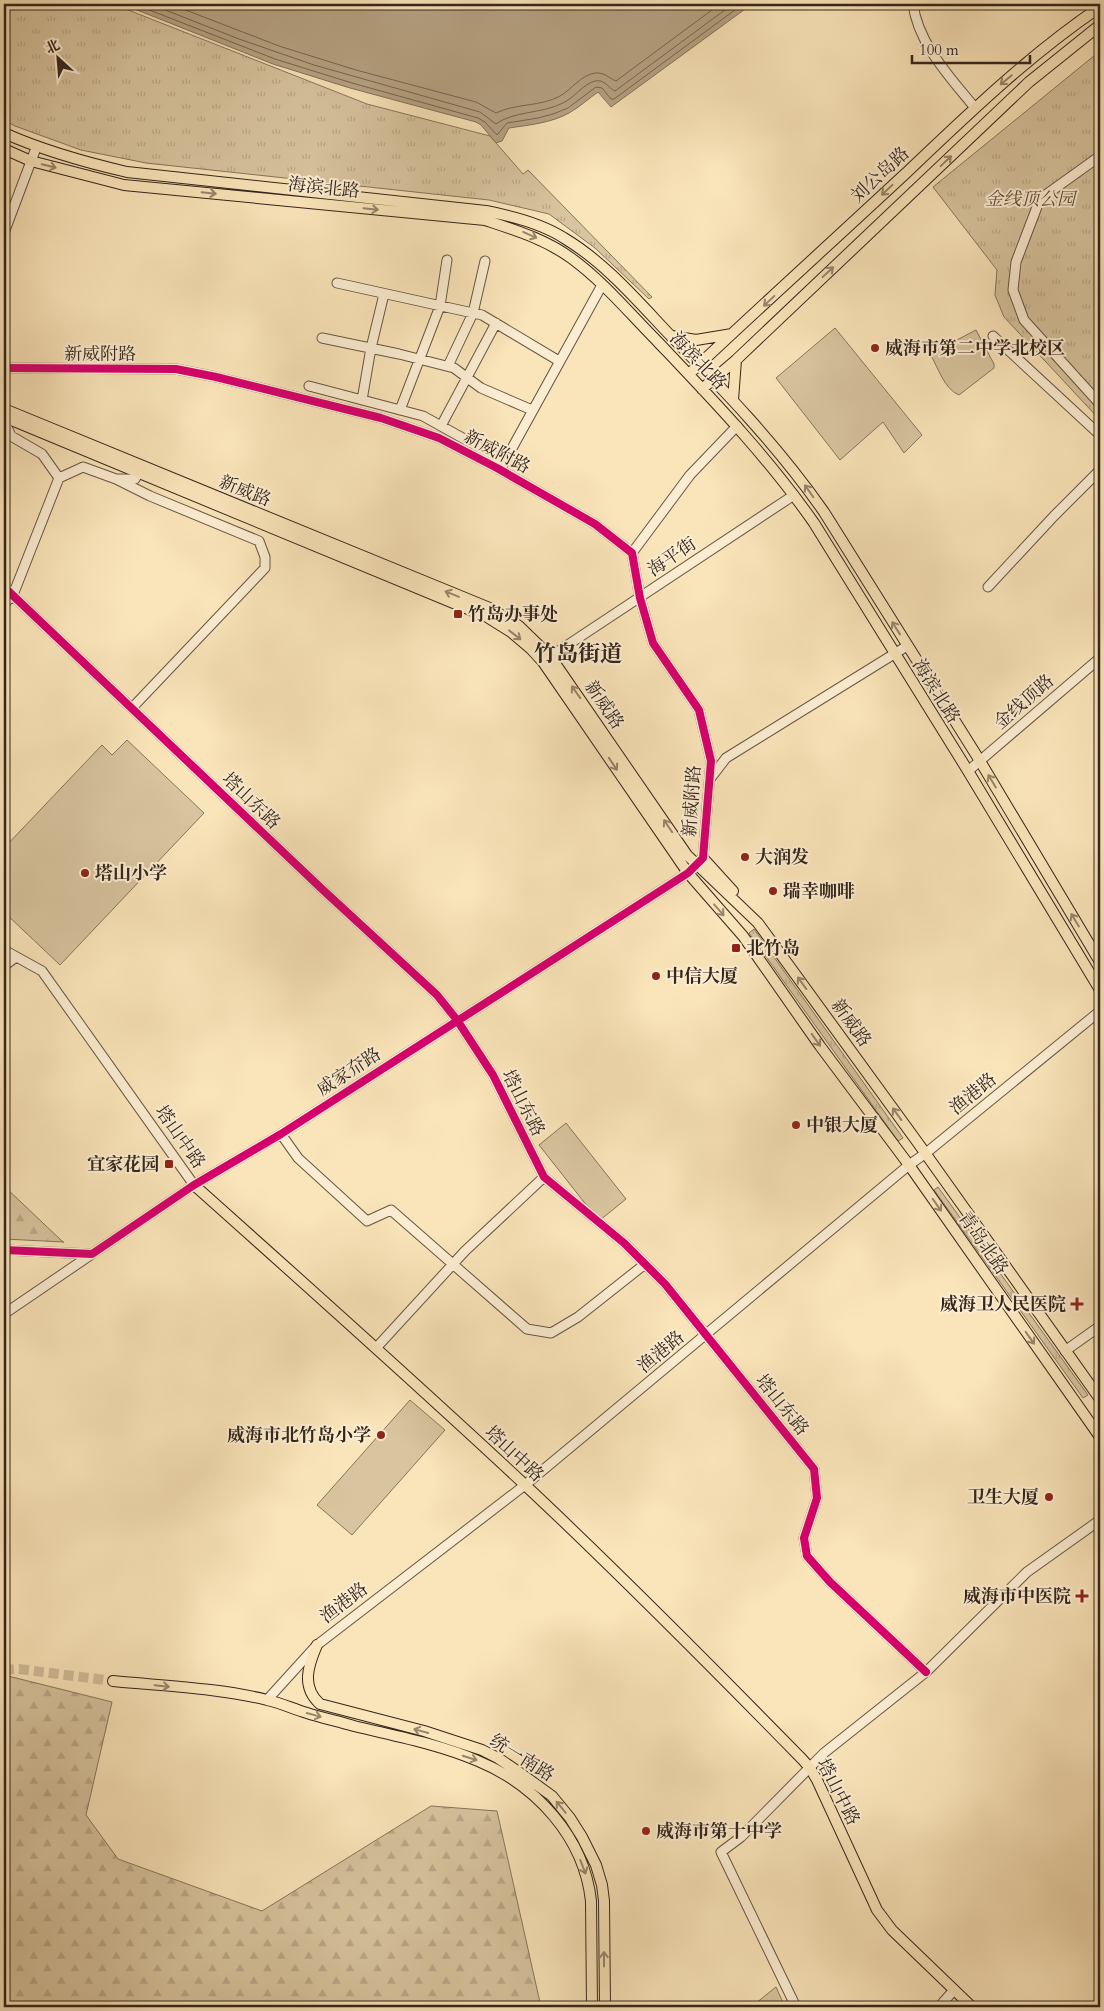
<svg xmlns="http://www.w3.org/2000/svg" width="1104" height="2011" font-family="Cardo,'Noto Serif SC',serif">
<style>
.grass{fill:url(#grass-tufts);stroke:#86755d}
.forest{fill:url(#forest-firs);stroke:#86755d}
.garden{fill:#d8c49e;stroke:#86755d}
.water{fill:#b7a384;stroke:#83715a}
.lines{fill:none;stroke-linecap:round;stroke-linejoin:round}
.shore{stroke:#766450;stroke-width:1}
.major-tunnel{stroke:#d2be9a;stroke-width:10;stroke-dasharray:10 5;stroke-linecap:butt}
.minor-casing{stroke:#665643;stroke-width:11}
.major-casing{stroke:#34261c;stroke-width:12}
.minor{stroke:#fcedd2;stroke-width:9}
.major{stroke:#fae4b9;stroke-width:10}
.cycleway-casing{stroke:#fcedd2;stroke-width:11}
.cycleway{stroke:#d6006c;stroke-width:8}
.oneway{stroke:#97856a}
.poi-dot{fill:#8f2418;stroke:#fcedd2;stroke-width:2}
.labels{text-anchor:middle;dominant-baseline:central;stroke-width:4;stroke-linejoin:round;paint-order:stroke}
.street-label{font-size:18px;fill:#34261c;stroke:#fcedd2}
.park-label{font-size:18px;font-style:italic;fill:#5d4e3c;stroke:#fcedd2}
.poi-label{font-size:18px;font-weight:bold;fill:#34261c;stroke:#fcedd2;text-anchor:start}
.district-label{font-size:22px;font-weight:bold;fill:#34261c;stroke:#fcedd2}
</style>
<defs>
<pattern id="grass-tufts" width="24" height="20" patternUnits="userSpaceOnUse" patternTransform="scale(1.25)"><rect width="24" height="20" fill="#d8c49e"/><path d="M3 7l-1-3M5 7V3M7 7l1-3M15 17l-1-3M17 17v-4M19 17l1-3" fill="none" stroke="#baa888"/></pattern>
<pattern id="forest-firs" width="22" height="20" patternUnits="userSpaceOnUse" patternTransform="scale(1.25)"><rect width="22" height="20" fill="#d8c49e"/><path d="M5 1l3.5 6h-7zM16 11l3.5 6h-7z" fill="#baa888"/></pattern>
</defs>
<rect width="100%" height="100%" fill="#fae4b9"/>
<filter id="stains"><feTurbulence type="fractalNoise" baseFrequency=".004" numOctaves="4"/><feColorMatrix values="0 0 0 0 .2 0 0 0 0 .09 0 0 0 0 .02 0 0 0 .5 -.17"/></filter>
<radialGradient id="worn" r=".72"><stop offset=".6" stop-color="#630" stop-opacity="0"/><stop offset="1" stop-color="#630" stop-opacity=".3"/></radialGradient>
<!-- grass -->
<path class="grass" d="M4,4H113L367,104L490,136L523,174L528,170L652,297L649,299L595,248L549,214L489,200L146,163L81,150L15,126L4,120Z
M1100,51V420L1004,317L995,295L997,270L933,187Z
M754,929L903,1138L898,1141L749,933Z
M938,1187L1088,1395L1083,1398L934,1190Z"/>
<!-- forest -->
<path class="forest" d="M4,1186L63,1242H64L4,1239Z
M4,1675L112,1702L86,1815L118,1859L262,1911L431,1806L497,1811L541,2007H4Z"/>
<!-- garden -->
<path class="garden" d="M835,328L922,435L904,453L883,422L840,460L776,378Z
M976,330L994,364V368L959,395C944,389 938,367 930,354Z
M127,740L204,813L60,965L4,912V848L102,745L112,755Z
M566,1123L626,1199L599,1221L539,1145Z
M410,1400L445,1430L352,1535L317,1505Z
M776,1987L785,2007H751Z"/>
<!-- water -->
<path class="water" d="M122,4H752L611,107L598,92C589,98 580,107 569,113C551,123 529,125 509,128L502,141L496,143L481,125L476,122L350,88L273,64Z"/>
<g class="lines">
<!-- shore -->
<path class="shore" d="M134,4L275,59L352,83L478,118L485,122L497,135L507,123L538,118L553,114L568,108L596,87L602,88L611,99H614L743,4
M150,4L239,39L314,65L480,112L496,124C513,111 541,114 563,103C574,98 583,84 595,81C605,79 608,88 615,91L733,4
M170,4L279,46L356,70L476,102L496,113C516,103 540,107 560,96C571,90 581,75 595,73C604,72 609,78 616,81L720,4"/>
<!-- major-tunnel -->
<path class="major-tunnel" d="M4,1670L19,1669L113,1681"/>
<!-- minor casing -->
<g class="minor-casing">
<path id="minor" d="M913,4C918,44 951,78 975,108
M1100,156L1040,199L1016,262L1013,290L1024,320L1100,404
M4,233L36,148
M337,283L482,315L559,361
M993,336L1100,435
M322,338L399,354L454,368L481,388L532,410
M448,366L473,313L485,261
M4,368L176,369L216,377L381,418L439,438L497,468L595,524L632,553L640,598L653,643L699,710L711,761L703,858L688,873L281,1134L194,1185L92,1254L4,1250
M309,386L423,416L504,461
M362,400L371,348L384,294
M400,410L440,306L447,260
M4,421L11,436L42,454L59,478
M441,426L496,323
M500,470L602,285
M116,479L150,496L259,541L265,557V568L132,708
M632,553L690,475L737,426
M4,587L323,890L437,995L457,1020L493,1075L544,1177L624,1243L665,1284L814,1469L817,1498L804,1538L807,1556L830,1582L926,1672
M988,587L1054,516L1100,470
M4,604L13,595L59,478L83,467L116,479H135L139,472
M545,660L794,495
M968,771L1100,658
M710,779L726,758L907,646
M4,950L42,971L194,1185
M4,966L16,957
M281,1134L298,1158L367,1221L391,1210L527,1329L551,1333L578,1317L645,1264
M4,1314L92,1254
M376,1348L465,1251L544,1177
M1065,1351L1100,1326
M267,1700L317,1645L525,1485L909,1165L926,1153L1100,1011
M796,2007L721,1852L741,1837L824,1753L926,1672L1027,1572L1100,1520
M939,2007L954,1990"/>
</g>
<!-- major casing -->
<g class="major-casing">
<path id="major" d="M4,133C44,151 84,162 127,172L486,211C512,216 541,223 564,238C604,262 635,298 667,332C723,389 778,446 824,512L980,761L1100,962
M4,149L31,161L124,185L485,220C515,230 545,239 571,258C604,282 630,314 658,342C713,400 768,457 814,523L968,771L1100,990
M672,336L696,340L732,334
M689,374C760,307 833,241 905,174C967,115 1029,55 1100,7
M702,389L736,360L1029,82L1100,25
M733,400L736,360
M4,409L492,609L519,626L550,656L687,855L758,923L918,1143L1100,1399
M4,417L487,617L511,632L531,649L543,662L688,873L743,936L820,1046L909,1165L1100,1437
M703,858L733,891
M194,1185C305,1284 416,1383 524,1484C619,1573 711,1666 802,1759L810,1768L817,1780L877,1910L892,1930L972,2007
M317,1645C308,1666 301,1687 320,1704L424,1731L482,1750L498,1758L523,1775L552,1796L570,1818L582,1837L596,1865L602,1885L604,1901L605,2007
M113,1681C163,1686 220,1688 267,1700C281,1703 293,1709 307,1713C322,1718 338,1721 354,1726C395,1736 439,1744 478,1761C536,1785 584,1837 591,1901L592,2007
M1098,2007L1100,2004"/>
</g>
<!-- minor -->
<use href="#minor" class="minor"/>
<!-- major -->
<use href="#major" class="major"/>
<!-- cycleway casing -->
<g class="cycleway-casing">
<path id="cycleway" d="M4,368L176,369L216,377L381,418L439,438L497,468L595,524L632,553L640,598L653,643L699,710L711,761L703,858L688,873L281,1134L194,1185L92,1254L4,1250
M4,587L323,890L437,995L457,1020L493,1075L544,1177L624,1243L665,1284L814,1469L817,1498L804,1538L807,1556L830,1582L926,1672"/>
</g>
<!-- cycleway -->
<use href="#cycleway" class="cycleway"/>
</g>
<!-- one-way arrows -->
<defs><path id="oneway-shaft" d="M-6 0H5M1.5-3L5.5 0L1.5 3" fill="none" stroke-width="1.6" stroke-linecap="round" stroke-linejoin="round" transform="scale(1.25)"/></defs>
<g class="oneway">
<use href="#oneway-shaft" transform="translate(1006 80) rotate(141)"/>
<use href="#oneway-shaft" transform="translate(946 161) rotate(-43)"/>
<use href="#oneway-shaft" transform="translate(49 166) rotate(14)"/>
<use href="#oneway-shaft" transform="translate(887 190) rotate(137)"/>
<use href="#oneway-shaft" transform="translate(209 193) rotate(6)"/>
<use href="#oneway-shaft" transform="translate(371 209) rotate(6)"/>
<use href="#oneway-shaft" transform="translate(530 235) rotate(24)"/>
<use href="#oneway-shaft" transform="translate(828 272) rotate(-43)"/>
<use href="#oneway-shaft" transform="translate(769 301) rotate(137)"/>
<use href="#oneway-shaft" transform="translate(809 491) rotate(-125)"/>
<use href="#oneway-shaft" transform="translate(452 594) rotate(-158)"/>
<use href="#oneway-shaft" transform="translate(896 628) rotate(-122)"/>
<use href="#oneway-shaft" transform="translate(515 635) rotate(38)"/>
<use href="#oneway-shaft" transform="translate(576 692) rotate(-125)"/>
<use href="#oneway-shaft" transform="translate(613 764) rotate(56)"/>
<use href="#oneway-shaft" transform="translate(992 781) rotate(-121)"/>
<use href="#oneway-shaft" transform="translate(668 826) rotate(-124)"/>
<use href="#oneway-shaft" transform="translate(719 910) rotate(49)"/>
<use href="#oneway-shaft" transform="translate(1075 920) rotate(-121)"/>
<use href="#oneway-shaft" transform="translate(802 983) rotate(-126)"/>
<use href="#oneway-shaft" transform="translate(816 1040) rotate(55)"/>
<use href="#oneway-shaft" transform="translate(897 1114) rotate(-126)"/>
<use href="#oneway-shaft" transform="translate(937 1205) rotate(55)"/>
<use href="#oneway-shaft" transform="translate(1030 1338) rotate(55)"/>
<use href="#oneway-shaft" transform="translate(162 1686) rotate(6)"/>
<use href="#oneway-shaft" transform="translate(314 1715) rotate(15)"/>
<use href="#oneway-shaft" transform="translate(421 1731) rotate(-165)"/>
<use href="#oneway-shaft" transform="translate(470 1758) rotate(18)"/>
<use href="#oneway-shaft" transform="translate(561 1807) rotate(-129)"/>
<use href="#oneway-shaft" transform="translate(583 1867) rotate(69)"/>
<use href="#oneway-shaft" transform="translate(604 1959) rotate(-90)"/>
</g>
<!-- markers -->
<g class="poi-dot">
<circle cx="875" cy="348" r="5"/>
<rect x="453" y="609" width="10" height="10" rx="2.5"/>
<circle cx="745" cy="857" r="5"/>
<circle cx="85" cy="873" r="5"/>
<circle cx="773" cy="891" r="5"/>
<rect x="731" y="943" width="10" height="10" rx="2.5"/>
<circle cx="656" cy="976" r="5"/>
<circle cx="796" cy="1125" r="5"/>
<rect x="164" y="1159" width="10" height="10" rx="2.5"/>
<path d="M1074.5 1296.5h5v5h5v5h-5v5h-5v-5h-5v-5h5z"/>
<circle cx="381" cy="1435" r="5"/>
<circle cx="1049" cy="1497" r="5"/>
<path d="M1079.5 1588.5h5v5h5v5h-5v5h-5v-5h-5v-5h5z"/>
<circle cx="646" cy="1831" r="5"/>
</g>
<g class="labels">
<!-- street labels -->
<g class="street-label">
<text transform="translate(880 175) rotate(-43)">刘公岛路</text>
<text transform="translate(324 188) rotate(6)">海滨北路</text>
<text x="100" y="354">新威附路</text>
<text transform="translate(698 361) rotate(46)">海滨北路</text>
<text transform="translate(497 452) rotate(28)">新威附路</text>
<text transform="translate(245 491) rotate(22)">新威路</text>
<text transform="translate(672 557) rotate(-34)">海平街</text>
<text transform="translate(936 691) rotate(58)">海滨北路</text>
<text transform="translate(1024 702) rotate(-41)">金线顶路</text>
<text transform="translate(604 705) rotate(56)">新威路</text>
<text transform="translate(251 801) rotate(44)">塔山东路</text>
<text transform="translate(692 801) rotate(-86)">新威附路</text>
<text transform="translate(851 1023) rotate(54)">新威路</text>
<text transform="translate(349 1072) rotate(-33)">威家夼路</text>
<text transform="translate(973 1094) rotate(-39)">渔港路</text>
<text transform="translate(523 1103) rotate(63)">塔山东路</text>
<text transform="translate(180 1137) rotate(55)">塔山中路</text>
<text transform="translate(983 1243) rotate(55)">青岛北路</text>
<text transform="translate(661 1352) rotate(-40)">渔港路</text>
<text transform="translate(782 1405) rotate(51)">塔山东路</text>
<text transform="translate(514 1454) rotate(43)">塔山中路</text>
<text transform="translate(344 1603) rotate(-37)">渔港路</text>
<text transform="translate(522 1758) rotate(32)">统一南路</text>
<text transform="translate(838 1792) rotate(63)">塔山中路</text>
</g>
<!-- park labels -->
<g class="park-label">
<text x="1030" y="199">金线顶公园</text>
</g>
<!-- poi labels -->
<g class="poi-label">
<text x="885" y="348">威海市第二中学北校区</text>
<text x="468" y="614">竹岛办事处</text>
<text x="755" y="857">大润发</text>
<text x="95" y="873">塔山小学</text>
<text x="783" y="891">瑞幸咖啡</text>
<text x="746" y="948">北竹岛</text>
<text x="666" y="976">中信大厦</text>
<text x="806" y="1125">中银大厦</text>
<text x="159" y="1164" text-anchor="end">宜家花园</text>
<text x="1066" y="1304" text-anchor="end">威海卫人民医院</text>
<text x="371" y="1435" text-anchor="end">威海市北竹岛小学</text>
<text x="1039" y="1497" text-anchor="end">卫生大厦</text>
<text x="1071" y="1596" text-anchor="end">威海市中医院</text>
<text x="656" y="1831">威海市第十中学</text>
</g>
<!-- district labels -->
<g class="district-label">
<text x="578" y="654">竹岛街道</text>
</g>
</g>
<!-- margin -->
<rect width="1104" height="2011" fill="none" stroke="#fae4b9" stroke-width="20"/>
<rect x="5" y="5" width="1094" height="2001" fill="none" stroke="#34261c" stroke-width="2.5"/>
<rect x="10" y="10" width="1084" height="1991" fill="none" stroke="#34261c"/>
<!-- north arrow -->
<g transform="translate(58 58) rotate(334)" stroke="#fcedd2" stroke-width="4" paint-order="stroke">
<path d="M0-4L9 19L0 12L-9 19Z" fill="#34261c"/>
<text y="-8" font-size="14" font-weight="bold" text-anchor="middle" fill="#34261c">北</text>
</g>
<!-- scale -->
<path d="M912 55v8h118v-8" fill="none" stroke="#34261c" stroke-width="2.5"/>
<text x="919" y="55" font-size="15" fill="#34261c" stroke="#fcedd2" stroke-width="4" paint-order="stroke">100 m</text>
<rect width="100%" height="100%" filter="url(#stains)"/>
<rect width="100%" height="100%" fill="url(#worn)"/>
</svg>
